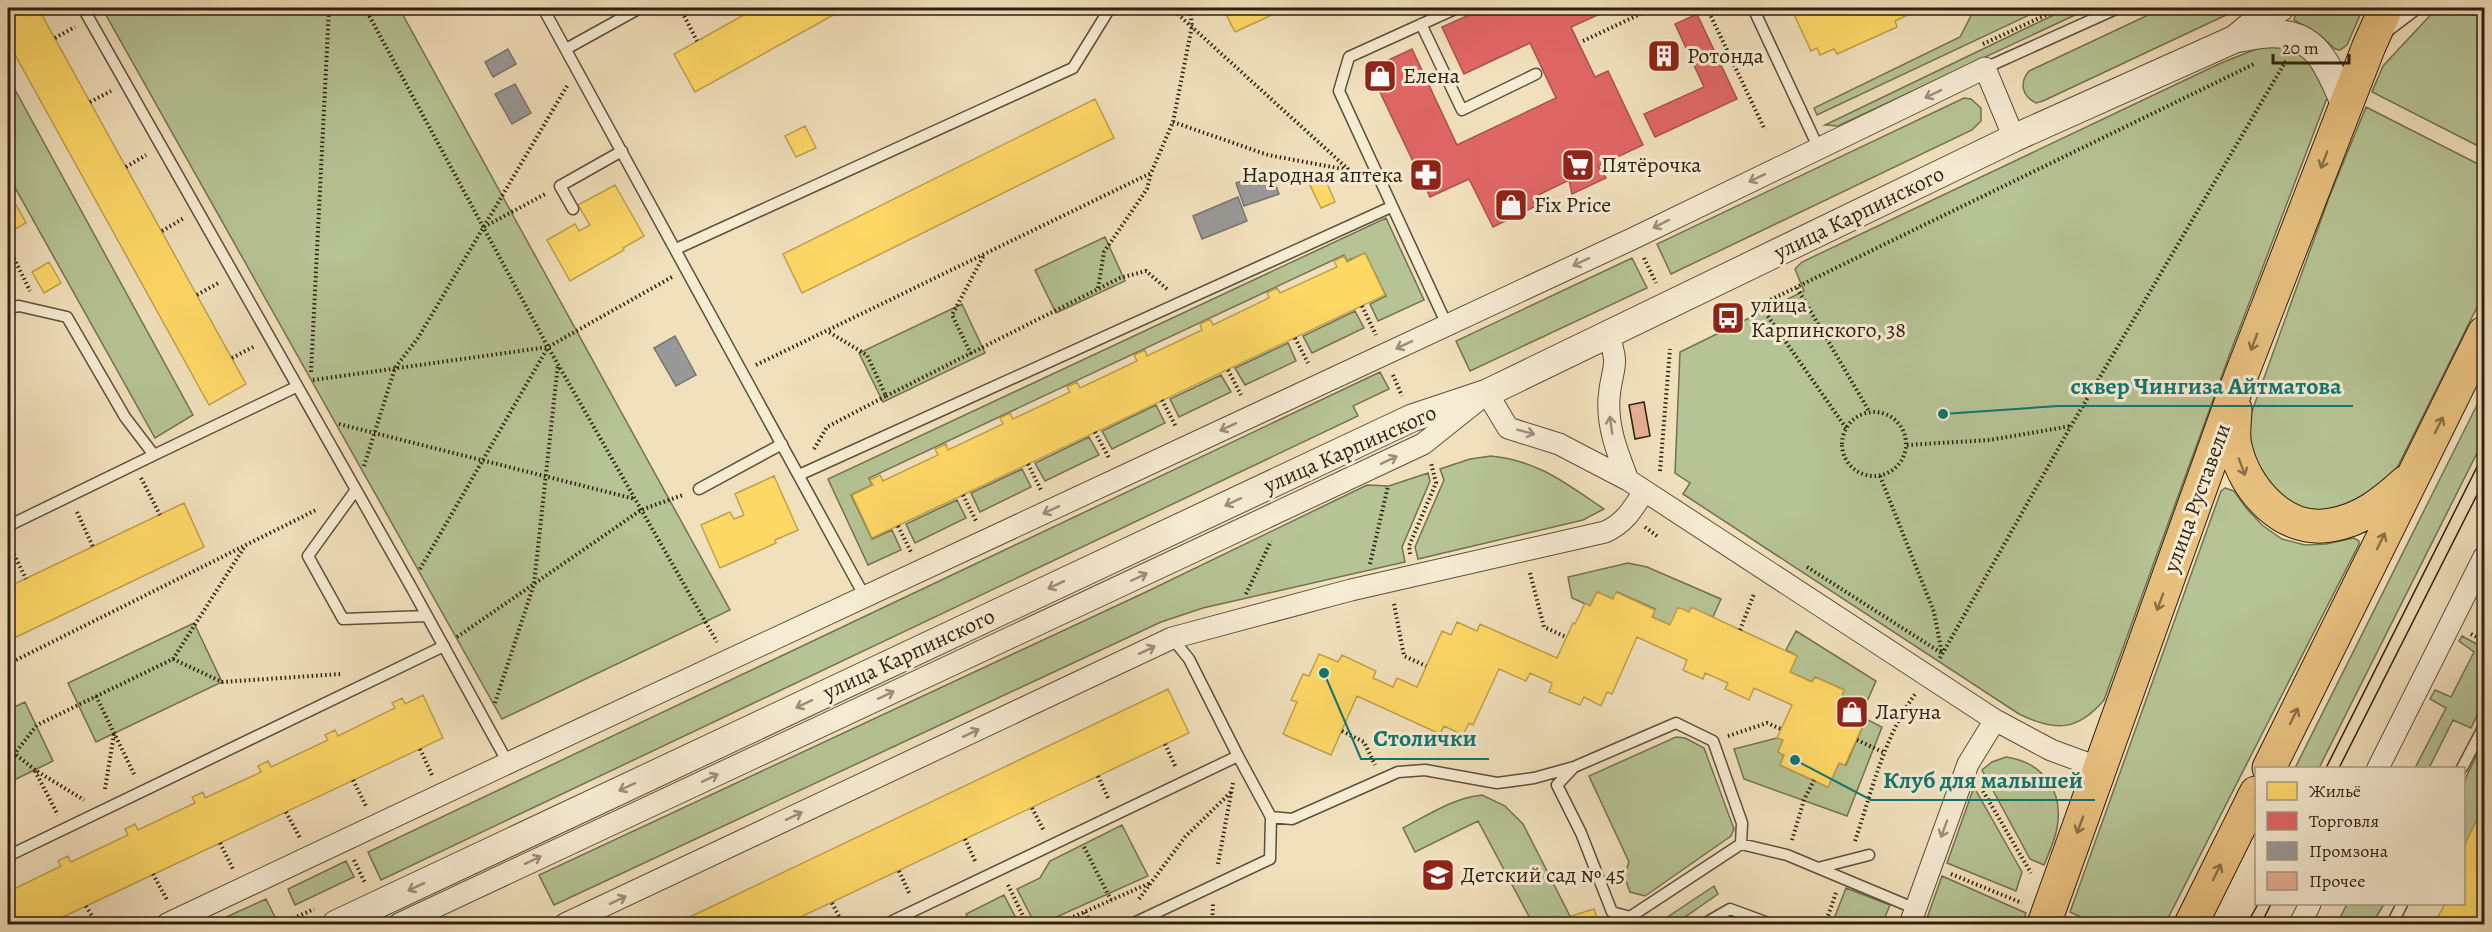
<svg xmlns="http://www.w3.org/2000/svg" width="2492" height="932" font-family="Alegreya,serif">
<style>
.green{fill:#b6c394;stroke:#727152;stroke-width:1.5}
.homes{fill:#ffd966;stroke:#c0a14c;stroke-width:1.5}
.shops{fill:#e06666;stroke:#aa514c;stroke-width:1.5}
.industry{fill:#999;stroke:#797470;stroke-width:1.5}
.building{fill:#e8af94;stroke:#2d1f0f;stroke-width:1.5}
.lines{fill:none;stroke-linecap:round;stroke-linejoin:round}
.service-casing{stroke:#5e4f3a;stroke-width:13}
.minor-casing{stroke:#5e4f3a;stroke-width:23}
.tertiary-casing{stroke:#5e4f3a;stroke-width:29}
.primary-casing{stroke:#2d1f0f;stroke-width:35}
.path{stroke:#2d1f0f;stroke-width:4;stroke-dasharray:1.5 3;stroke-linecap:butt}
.service{stroke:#f6ebd3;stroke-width:10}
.minor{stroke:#f6ebd3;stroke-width:21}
.tertiary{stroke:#f6ebd3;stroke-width:27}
.primary{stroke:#e8c07e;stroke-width:33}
.tram{stroke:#2d1f0f;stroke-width:1.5}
.oneway{stroke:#9c8f7b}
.oneway2{stroke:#8a7046}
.labels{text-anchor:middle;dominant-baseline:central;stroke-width:6;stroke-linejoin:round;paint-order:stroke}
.poi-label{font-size:22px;fill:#2d1f0f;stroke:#f6ebd3;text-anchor:start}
.street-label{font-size:22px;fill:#2d1f0f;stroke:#f6ebd3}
.leader{fill:none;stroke:#0f766e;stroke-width:2}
.callout-dot{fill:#0f766e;stroke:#f6ebd3;stroke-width:2}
.callout-label{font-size:24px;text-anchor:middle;font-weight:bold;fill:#0f766e;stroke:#f6ebd3;stroke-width:6;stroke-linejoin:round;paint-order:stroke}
</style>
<rect width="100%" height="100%" fill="#f1e0bc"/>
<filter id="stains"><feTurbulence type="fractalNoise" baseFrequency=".00333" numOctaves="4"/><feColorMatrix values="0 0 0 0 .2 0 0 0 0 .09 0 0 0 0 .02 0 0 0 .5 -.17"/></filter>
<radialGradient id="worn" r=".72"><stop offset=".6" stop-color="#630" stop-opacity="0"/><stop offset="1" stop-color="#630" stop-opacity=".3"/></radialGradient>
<!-- green -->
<path class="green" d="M102,8H399L730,610L502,719Z
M1975,8H2044L1817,115L1814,108L1960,37Z
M2068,8H2090L1838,126L1825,125Z
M2163,8H2241L2043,101L2036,103C2022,96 2019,83 2029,71Z
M2305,8H2363L2347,45L2340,50L2335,49L2320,35L2294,20L2296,12Z
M2437,8H2456L2472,15L2476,8H2484V149L2372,92L2383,66Z
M2274,42L2292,44L2327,83V98L2229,356L2104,700C2078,731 2055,732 2019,714L1683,494L1690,483L1675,473L1680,352L1804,291L1795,269L1802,262L2221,63Z
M8,77L193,415L155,438L8,175Z
M1964,98L1971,99L1981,108V121L1972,130L1671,274L1657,244Z
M2366,107L2484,167V293L2391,480L2374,494L2328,514L2286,506L2253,467L2247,425L2330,195Z
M1386,218L1424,300L1378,321L1370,304L1386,296L1365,253L1347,261L1344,255L869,478L872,485L851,495L872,539L892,530L901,550L868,565L828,479Z
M1105,237L1125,281L1056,313L1035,270Z
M1632,258L1647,288L1470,371L1456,341Z
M962,304L985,353L883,402L859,353Z
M1355,311L1364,328L1312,353L1303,336Z
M1288,343L1296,361L1245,385L1235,368Z
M1380,372L1389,389L1353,406L1358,416L381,880L368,852Z
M1221,375L1231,392L1179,417L1170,399Z
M2484,391V439L2319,768H2295Z
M1156,405L1165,423L1112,449L1102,431Z
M1089,437L1099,455L1045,481L1035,463Z
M1491,456C1539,461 1565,483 1604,509L1583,520L1418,559L1415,547L1444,480L1440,469L1470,459Z
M1022,469L1031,487L980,512L971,493Z
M1428,473L1430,481L1402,547L1405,562L1203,608L1161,622L554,905L539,875L1146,592L1367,485L1389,486Z
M2225,488L2234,491L2247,509L2262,525L2282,539L2305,545L2326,544L2354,538L2359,541V544L2165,924H2096L2070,912L2221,491Z
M957,500L966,518L915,543L906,524Z
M1628,563L1647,567L1721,599L1713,617L1691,608L1689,612L1670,625L1652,617L1655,609L1617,592L1613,599L1597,592L1590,606L1572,598L1568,577Z
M194,623L222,682L96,742L68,683Z
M1796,631L1876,681L1865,706L1842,695L1844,690L1815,677L1812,682L1790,672L1797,656L1786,650Z
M2462,636L2484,648V701L2471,728L2453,720L2429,768H2415L2446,708L2430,699L2435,690L2451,697L2474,652L2459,641Z
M25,702L53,761L8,783V710Z
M1866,719L1882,727L1847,816L1744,779L1734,749L1777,738L1783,740L1778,752L1784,755L1780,765L1828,787L1839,763L1846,765Z
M1676,737L1685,738L1704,748L1734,829L1731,836L1645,896L1630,892L1624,876L1629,862L1589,776Z
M2484,739V805L2464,846V782Z
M2006,757C2042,762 2064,790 2057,828C2055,840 2049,853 2044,865L2030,859L1982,770L1992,762Z
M1974,787L2022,872L2016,891L1947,863Z
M1482,795L1505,806L1523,824L1574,924H1533L1478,821L1415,852L1403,828C1428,815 1453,798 1482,795Z
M1122,825L1148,876L1041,924H1035L1017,889L1040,878L1050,861Z
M346,861L354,877L295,905L288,889Z
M1942,876L2026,913L2022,924H1925Z
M1714,886L1718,894L1675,924H1657Z
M1846,888L1890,905L1882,924H1832Z
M1004,895L1019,924H971L966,914Z
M266,899L276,919L264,924H211Z
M2347,904H2384L2372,924H2337Z"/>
<!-- homes -->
<path class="homes" d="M8,8H38L246,384L209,405L8,42Z
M756,8H846L695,92L674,54Z
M1223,8H1287L1235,32Z
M1791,8H1915L1912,13L1895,21L1897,27L1837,54L1834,49L1820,55L1817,48L1811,51Z
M1095,99L1114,138L802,293L783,254Z
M805,126L816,148L796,157L785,136Z
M1323,174L1335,202L1321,208L1308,181Z
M615,185L644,236L623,248L624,250L570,281L547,240L575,224L579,231L590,225L578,205Z
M8,190L26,223L8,233Z
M1365,253L1385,295L872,538L852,495L873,485L870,480L880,475L883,481L938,455L935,449L946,444L948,450L1003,424L1000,418L1010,413L1013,419L1070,392L1067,387L1077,382L1080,388L1137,361L1134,355L1145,350L1147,356L1202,330L1200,324L1210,319L1213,325L1269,298L1267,293L1277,288L1280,293L1337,267L1334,261L1344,256L1347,262Z
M49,262L61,283L44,293L32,272Z
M774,476L798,530L775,540L776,543L720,568L701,525L730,512L734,519L744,515L735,494Z
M184,503L204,547L8,641V587Z
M1597,592L1613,599L1616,592L1655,610L1652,617L1670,625L1678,607L1689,612L1691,607L1797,656L1790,672L1812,682L1815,677L1844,690L1842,695L1865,706L1860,716L1866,719L1845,765L1839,763L1828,787L1780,765L1784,755L1778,752L1783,740L1777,738L1792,705L1754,688L1749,700L1725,689L1728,683L1705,673L1703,679L1683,670L1687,660L1637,637L1612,694L1607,692L1601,706L1584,697L1580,705L1549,692L1552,683L1530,673L1526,681L1499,669L1473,725L1469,723L1463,735L1444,726L1440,734L1357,696L1331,755L1283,734L1297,702L1291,700L1303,674L1309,676L1319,654L1338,662L1342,655L1376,671L1373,678L1393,687L1397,678L1417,687L1442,631L1451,635L1457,622L1477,631L1480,624L1557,658L1573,623L1575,624L1585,603L1590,606Z
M1168,689L1189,733L786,924H675Z
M423,695L443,738L48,924H8V892L61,866L58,861L68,856L71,862L128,835L125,829L135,824L138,830L195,803L192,797L203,792L205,798L261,772L258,766L268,761L271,767L328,740L325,735L335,730L338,736L395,708L392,703L402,698L405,704Z
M2484,805V924H2434L2445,904H2464V846Z
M1594,909L1599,924H1574L1571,916Z"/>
<!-- shops -->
<path class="shops" d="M1484,8H1613L1571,27L1595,77L1608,71L1643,145L1598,166L1606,178L1572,194L1569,180L1532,198L1536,206L1493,227L1469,179L1430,197L1369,69L1412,49L1457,145L1556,98L1530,43L1464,74L1442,27Z
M1697,14L1737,99L1655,137L1644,114L1704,87L1675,24Z
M1654 55a10 10 0 1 1 20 0a10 10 0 1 1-20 0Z"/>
<!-- industry -->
<path class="industry" d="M508,49L516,64L493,77L485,62Z
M515,84L531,113L512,124L495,94Z
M1271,171L1279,194L1244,206L1236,183Z
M1238,197L1247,221L1202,239L1193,216Z
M675,336L696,375L676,386L654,348Z"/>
<!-- building -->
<path class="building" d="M1644,402L1650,436L1635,439L1629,405Z"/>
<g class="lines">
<!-- service casing -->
<g class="service-casing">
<path id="service" d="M83,8L410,585L508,763
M543,8L865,597
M1753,8L1819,149
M1421,24L1462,110L1536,74
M2385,33L2418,8
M566,49L640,8
M1985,68L2118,8
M573,209L560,186L622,151
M676,249L1073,68L1110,8
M8,308L19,306L67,317L125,417L154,455L296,387
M1447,325L1339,91L1349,57L1455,9
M799,475L1391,207
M699,489L782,444
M355,491L308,556L343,619L427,616
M8,526L154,455
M1573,768L1557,785L1581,833L1612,912L1630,917L1741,844
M2462,768L2484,726
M1271,817L1292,819L1398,772L1425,770L1497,783L1534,778L1574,767L1676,723L1713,741L1742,823L1741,844L1787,855L1916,909
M8,856L444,646
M1818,868L1869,855
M886,924L1238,756L1189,659L1172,638
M1132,924L1270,859L1271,817L1238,756
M1704,924L1730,909L1771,924
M2392,924L2402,904"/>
</g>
<!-- minor casing -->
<g class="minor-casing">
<path id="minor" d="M1608,335C1621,368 1611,368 1609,398C1607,428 1618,454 1628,480
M2378,768L2484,557
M167,924L508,763L1634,238L1985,68L2014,138
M399,924L1423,444L1487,393L1508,428L1559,444L1628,480L1995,720L2051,750L2100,768
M565,924L1172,638L1351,590L1605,532C1625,523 1633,509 1644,491
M1910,924L1968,764L1995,720
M2300,924L2310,904"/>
</g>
<!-- tertiary casing -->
<g class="tertiary-casing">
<path id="tertiary" d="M2235,39C2248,37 2263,33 2277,34C2319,34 2331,73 2345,105
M336,924L1412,418L1487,393L2014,138L2235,39L2259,19L2280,8"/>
</g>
<!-- primary casing -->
<g class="primary-casing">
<path id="primary" d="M2235,409C2235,420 2232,434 2235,446C2244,489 2284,534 2331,525C2362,520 2384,502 2406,482
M2269,768L2484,333
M2044,924L2236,389L2369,46L2386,8
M2191,924L2256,793"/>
</g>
<!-- path -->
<path class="path" d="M365,8L548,347L717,642
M680,8L697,41
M1171,8L1359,179
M1707,8L1765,130
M55,38L75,27
M1583,41L1653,8
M1983,44L2061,8
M90,102L111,91
M1173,122L1268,155L1348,170
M126,167L146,155
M484,227L547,193
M162,231L184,218
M8,246L30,291
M1644,258L1656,283
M1098,288L1104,252L1147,189L1151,173
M1797,288L1869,411
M197,295L220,282
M1362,306L1376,335
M1295,338L1308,363
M971,354L952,315L984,255
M232,358L255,346
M756,365L1151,173L1173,122L1192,26L1190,8
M1228,370L1241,395
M311,372L329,8
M1393,375L1402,396
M313,380L548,347L672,277
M886,396L1120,278L1146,271L1167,289
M1162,400L1176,427
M1842 444a32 32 0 1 1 64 0a32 32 0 1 1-64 0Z
M339,424L635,499
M1846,428L1760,305L2254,64
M1095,432L1109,458
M1907,445L1990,440L2071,426
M814,449L827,427L886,396L867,355L827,331
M1028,464L1041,490
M364,466L395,368L418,338L567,86
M1660,471L1670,349
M1880,476L1934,612L1942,654
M141,478L160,515
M963,495L976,521
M77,512L93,547
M898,526L911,552
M1645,527L1657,536
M8,542L26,579
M1410,554L1409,546L1436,483L1431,463
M1370,564L1388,486
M1807,567L1943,654
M420,569L548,347
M1530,573L1544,627L1566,637
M1246,594L1271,541
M1394,604L1404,656L1426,666
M1740,630L1754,594
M2471,634L2484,641
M457,637L641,510L683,495
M1940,658L2071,426L2287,59
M173,659L222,682L341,674
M8,664L318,509
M96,696L135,776
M495,703L534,584L558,364
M1342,731L1364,742L1375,765
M1728,736L1767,723L1781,729
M1857,740L1885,753
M1165,744L1176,768
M420,749L432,775
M8,752L14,753L35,770L84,800
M8,762L37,725L173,659L245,546
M35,771L58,815
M1098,776L1109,800
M353,780L366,806
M105,789L114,734
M1983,791L2031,873
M1032,808L1044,831
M286,812L300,838
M965,839L976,863
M1792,840L1804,800L1814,780
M1855,841C1872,791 1884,736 1916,693
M220,843L233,869
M1084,847L1111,900
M354,860L365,883
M1218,864L1233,783
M899,871L910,895
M153,874L167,900
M1951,874L2022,903
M1008,885L1027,924
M1139,899L1185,837L1231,792
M832,903L843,924
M86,906L97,924
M1085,912L1091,924
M281,924L314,909
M1057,924L1150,883
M1212,924L1213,904
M1825,924L1836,893"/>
<!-- service -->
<use href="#service" class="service"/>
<!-- minor -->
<use href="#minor" class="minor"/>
<!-- tertiary -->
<use href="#tertiary" class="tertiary"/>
<!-- primary -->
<use href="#primary" class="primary"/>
<!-- tram -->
<path class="tram" d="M2326,768L2484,453
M2339,768L2484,481
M2247,924L2258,904
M2261,924L2271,904"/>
</g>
<!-- one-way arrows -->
<defs><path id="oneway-shaft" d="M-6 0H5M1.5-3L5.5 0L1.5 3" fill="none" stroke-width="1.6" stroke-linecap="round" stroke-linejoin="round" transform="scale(1.5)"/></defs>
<g class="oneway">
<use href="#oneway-shaft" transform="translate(1933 94) rotate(154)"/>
<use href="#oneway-shaft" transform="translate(1757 178) rotate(155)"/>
<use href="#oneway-shaft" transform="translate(1661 224) rotate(153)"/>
<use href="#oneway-shaft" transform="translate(1581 262) rotate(155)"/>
<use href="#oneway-shaft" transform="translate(1404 345) rotate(155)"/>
<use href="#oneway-shaft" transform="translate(1611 425) rotate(-98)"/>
<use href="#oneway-shaft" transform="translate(1228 427) rotate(155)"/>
<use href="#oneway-shaft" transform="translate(1526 432) rotate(15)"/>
<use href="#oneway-shaft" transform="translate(1389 460) rotate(-25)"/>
<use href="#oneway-shaft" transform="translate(1233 502) rotate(155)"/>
<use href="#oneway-shaft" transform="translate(1051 510) rotate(155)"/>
<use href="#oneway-shaft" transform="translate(1139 577) rotate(-25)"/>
<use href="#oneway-shaft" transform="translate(1056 585) rotate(155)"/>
<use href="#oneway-shaft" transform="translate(1147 650) rotate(-25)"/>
<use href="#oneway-shaft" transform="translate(886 695) rotate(-25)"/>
<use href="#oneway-shaft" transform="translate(804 704) rotate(155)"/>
<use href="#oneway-shaft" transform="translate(971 733) rotate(-25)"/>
<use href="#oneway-shaft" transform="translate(710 778) rotate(-25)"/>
<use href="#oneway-shaft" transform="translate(627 787) rotate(155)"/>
<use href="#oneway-shaft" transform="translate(794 816) rotate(-25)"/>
<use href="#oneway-shaft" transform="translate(1944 829) rotate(110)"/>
<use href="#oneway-shaft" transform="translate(533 860) rotate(-25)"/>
<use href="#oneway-shaft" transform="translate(416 887) rotate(155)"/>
<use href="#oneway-shaft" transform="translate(618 900) rotate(-25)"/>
</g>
<g class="oneway2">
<use href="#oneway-shaft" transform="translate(2324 160) rotate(111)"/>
<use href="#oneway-shaft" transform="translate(2254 342) rotate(111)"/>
<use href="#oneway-shaft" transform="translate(2439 425) rotate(-63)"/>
<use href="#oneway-shaft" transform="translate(2242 467) rotate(70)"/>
<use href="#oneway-shaft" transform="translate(2381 541) rotate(-64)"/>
<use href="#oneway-shaft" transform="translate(2160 602) rotate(110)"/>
<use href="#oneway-shaft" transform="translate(2294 716) rotate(-64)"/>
<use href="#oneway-shaft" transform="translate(2080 825) rotate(110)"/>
<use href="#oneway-shaft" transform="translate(2217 872) rotate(-64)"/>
</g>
<!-- icons -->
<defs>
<g id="building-square" transform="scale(1.725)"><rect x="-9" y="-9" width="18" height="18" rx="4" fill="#8f2418" stroke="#f6ebd3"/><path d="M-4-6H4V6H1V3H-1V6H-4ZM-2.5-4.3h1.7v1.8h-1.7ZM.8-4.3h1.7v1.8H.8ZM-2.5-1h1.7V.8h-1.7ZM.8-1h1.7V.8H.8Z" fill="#fff"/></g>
<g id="shop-square" transform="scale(1.725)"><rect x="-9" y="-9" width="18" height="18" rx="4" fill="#8f2418" stroke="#f6ebd3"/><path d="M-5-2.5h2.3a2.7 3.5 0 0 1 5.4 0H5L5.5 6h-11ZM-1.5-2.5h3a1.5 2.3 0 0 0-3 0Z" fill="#fff"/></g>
<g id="supermarket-square" transform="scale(1.725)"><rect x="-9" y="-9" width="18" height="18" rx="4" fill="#8f2418" stroke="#f6ebd3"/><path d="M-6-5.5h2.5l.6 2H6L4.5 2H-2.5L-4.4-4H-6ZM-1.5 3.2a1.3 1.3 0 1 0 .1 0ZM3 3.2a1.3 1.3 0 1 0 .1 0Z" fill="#fff"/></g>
<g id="pharmacy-square" transform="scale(1.725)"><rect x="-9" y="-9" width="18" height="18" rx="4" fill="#8f2418" stroke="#f6ebd3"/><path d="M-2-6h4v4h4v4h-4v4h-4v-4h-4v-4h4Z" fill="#fff"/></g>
<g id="bus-square" transform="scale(1.725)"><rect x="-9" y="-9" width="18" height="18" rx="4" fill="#8f2418" stroke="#f6ebd3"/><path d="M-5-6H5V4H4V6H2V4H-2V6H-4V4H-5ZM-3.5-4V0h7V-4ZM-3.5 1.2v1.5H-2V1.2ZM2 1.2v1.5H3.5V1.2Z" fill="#fff"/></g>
<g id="school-square" transform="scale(1.725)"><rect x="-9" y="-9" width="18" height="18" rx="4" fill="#8f2418" stroke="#f6ebd3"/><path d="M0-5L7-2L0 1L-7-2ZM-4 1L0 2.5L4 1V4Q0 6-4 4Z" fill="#fff"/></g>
</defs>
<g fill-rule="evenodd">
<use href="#building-square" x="1664" y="56"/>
<use href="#shop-square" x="1380" y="76"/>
<use href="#supermarket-square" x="1578" y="165"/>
<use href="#pharmacy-square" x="1426" y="175"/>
<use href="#shop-square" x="1511" y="205"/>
<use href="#bus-square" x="1728" y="318"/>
<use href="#shop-square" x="1852" y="712"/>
<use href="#school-square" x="1438" y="875"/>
</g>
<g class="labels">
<!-- poi labels -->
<g class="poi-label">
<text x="1687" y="56">Ротонда</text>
<text x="1403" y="76">Елена</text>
<text x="1601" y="165">Пятёрочка</text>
<text x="1403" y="175" text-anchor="end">Народная аптека</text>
<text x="1534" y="205">Fix Price</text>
<text x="1751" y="305">улица<tspan x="1751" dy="25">Карпинского, 38</tspan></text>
<text x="1875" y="712">Лагуна</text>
<text x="1461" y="875">Детский сад № 45</text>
</g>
<!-- street labels -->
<g class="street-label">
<text transform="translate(1859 213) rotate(-26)">улица Карпинского</text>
<text transform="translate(1350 449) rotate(-24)">улица Карпинского</text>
<text transform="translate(2197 498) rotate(-70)">улица Руставели</text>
<text transform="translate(909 654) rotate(-25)">улица Карпинского</text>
</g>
</g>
<!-- callouts -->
<path class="leader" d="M1943 414L2058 406H2353M1324 673L1361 759H1489M1795 760L1871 800H2095"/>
<g class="callout-dot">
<circle cx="1943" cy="414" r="6"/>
<circle cx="1324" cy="673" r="6"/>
<circle cx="1795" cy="760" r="6"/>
</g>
<g class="callout-label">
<text x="2206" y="394">сквер Чингиза Айтматова</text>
<text x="1425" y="746">Столички</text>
<text x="1983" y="788">Клуб для малышей</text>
</g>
<!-- margin -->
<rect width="2492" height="932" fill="none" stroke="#f1e0bc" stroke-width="30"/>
<rect x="9" y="9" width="2474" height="914" fill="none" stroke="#2d1f0f" stroke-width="3"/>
<rect x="15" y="15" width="2462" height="902" fill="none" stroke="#2d1f0f" stroke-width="1.5"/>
<!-- legend -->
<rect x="2255" y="767" width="210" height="138" fill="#f6ebd3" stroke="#a69985" stroke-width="1.5"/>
<rect x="2267" y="782" width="30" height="18" fill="#ffd966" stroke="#a69985" stroke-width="1.5"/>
<text x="2309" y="797" font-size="18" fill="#2d1f0f">Жильё</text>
<rect x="2267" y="812" width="30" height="18" fill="#e06666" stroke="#a69985" stroke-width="1.5"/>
<text x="2309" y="827" font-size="18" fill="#2d1f0f">Торговля</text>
<rect x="2267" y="842" width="30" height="18" fill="#999999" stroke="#a69985" stroke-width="1.5"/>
<text x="2309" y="857" font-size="18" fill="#2d1f0f">Промзона</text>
<rect x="2267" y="872" width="30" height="18" fill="#e8af94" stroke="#a69985" stroke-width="1.5"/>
<text x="2309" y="887" font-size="18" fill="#2d1f0f">Прочее</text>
<!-- scale -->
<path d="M2273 54v9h76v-9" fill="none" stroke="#2d1f0f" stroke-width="3"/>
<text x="2282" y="54" font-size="18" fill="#2d1f0f" stroke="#f6ebd3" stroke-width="4.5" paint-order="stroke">20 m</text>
<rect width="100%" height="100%" filter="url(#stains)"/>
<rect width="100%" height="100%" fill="url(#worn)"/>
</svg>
